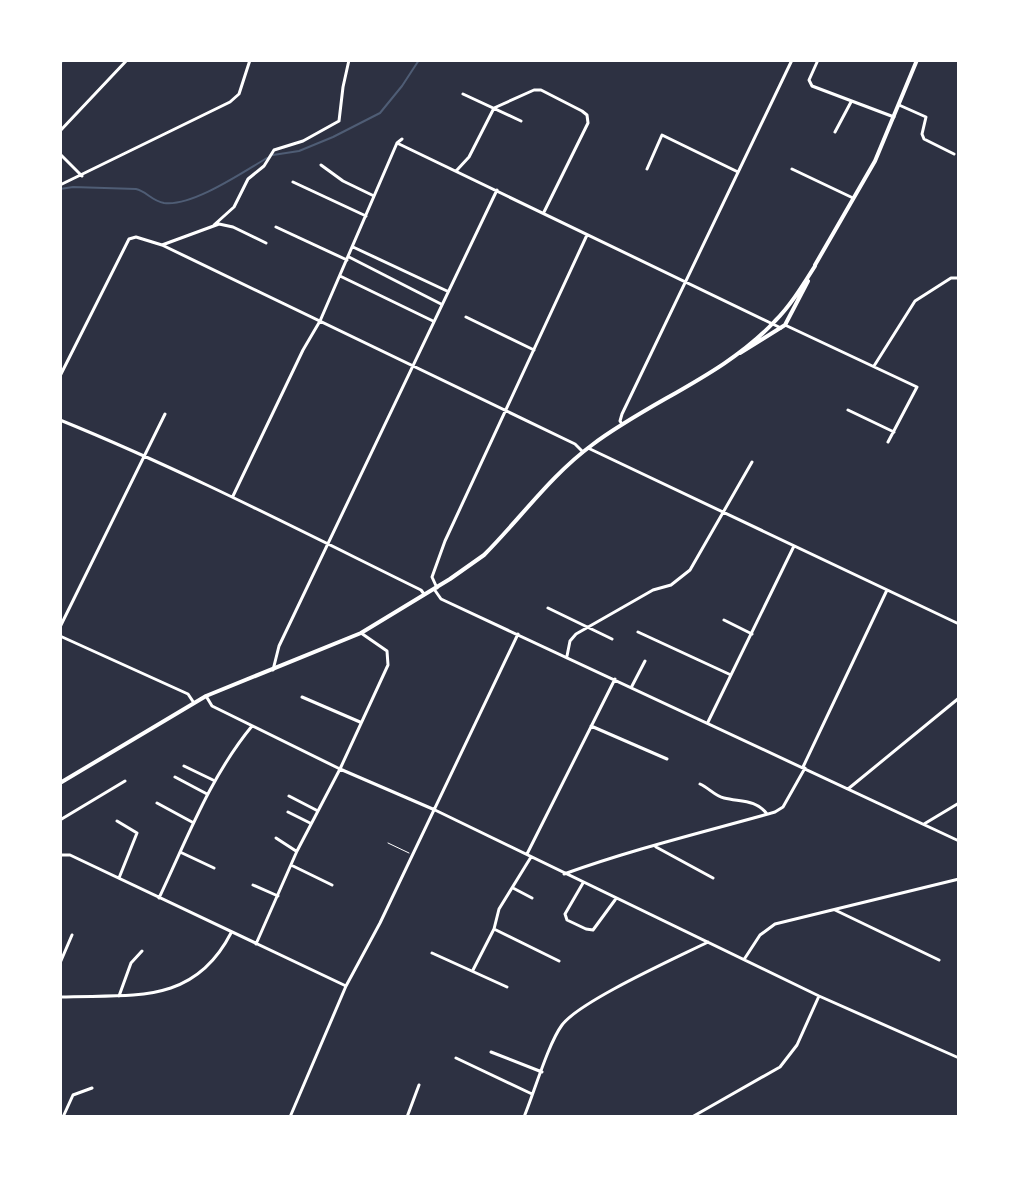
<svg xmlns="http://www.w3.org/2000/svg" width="1019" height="1177" font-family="Spectral,serif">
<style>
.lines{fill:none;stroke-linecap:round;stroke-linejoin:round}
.stream{stroke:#4f5d75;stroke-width:2}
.service{stroke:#fff;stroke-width:1}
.minor{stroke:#fff;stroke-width:3}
.secondary{stroke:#fff;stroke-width:4}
</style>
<rect width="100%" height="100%" fill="#2d3142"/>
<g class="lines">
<!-- stream -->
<path class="stream" d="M60,65L63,60
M273,155L299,151L333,137L380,113L402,86L419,60
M60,189L73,187L136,189C146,191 152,201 164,203C192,207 243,172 267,158"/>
<!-- service -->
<path class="service" d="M388,843L409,853"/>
<!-- minor -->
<path class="minor" d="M818,60L809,80L812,86L894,117
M463,94L521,121
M899,105L926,117L922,134L924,139L954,154
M60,131L127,60
M835,132L851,102
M397,143L781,328
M60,154L82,176
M321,165L343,181L374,196
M647,169L662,135L738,172
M792,169L853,198
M457,170L469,157L494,108L534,90H541L582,111L587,115L588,123L544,212
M293,182L366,216
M60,185L230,102L239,94L250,60
M214,225L234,207L248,179L264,166L274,150L303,141L339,121L343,87L349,60
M276,227L347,260
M162,245L219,224L233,227L266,243
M353,247L447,291
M349,257L441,304
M340,276L433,321
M466,317L534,350
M785,325L917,387L888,442
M874,366L915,301L951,278H959
M60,376L129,239L136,237L162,245L575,444L583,452
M848,410L894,432
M60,420C183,470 301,531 421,590L424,594
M622,424L620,421L622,414L792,60
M588,448L959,624
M233,496L303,350L320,321L397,143L402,139
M437,588L432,577L445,541L587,235
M434,589L441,599L959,841
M548,608L612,639
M724,620L752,634
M60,627L165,414
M638,632L731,675
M60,636L188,694L194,703
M567,656L570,641L576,634L653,590L671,585L690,570L752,462
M273,670L279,646L497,190
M632,686L645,661
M206,696L212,706L340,769L435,810L819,996L959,1058
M302,697L360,722
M708,722L794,546
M591,726L667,759
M184,766L213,780
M803,767L887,590
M175,777L207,794
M700,784C709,788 715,796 724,798C740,802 756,799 767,814
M848,789L959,698
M289,796L318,811
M157,803L192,822
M288,812L310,823
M60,820L125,781
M117,821L137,833L119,878
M924,824L959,803
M276,838L296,851
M656,847L713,878
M180,852L214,868
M527,854L615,679
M60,855H70L346,986
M291,865L332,885
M564,874C633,849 704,832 775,812L783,807L805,768
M583,883L565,914L567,920L586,929L593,930L615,900
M253,885L278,896
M513,888L532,898
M159,898C187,839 210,777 252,726
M835,910L939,960
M494,929L559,961
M256,944L297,851L340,769L388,665L387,651L361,633
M432,953L507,987
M745,958L760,935L775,924L959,879
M60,963L72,935
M473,970L494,929L499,909L531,857
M119,996L131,963L142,951
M60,997C130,994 193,1007 231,933
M491,1052L542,1072
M456,1058L532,1094
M63,1117L73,1095L92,1088
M290,1117L346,986L380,923L518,634
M399,1117H433
M407,1117L419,1085
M524,1117C534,1093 548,1044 562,1025C580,1001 676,958 708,942
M692,1117L780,1067L797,1045L819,996"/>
<!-- secondary -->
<path class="secondary" d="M815,265L875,161L917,60
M740,353L785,325L808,281
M60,783L206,696L361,633L450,579L484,555C520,519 551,475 592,445C650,401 725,375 775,321C791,305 803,285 815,266"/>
</g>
<!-- border -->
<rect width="1019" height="1177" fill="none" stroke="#ffffff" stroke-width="124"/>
</svg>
